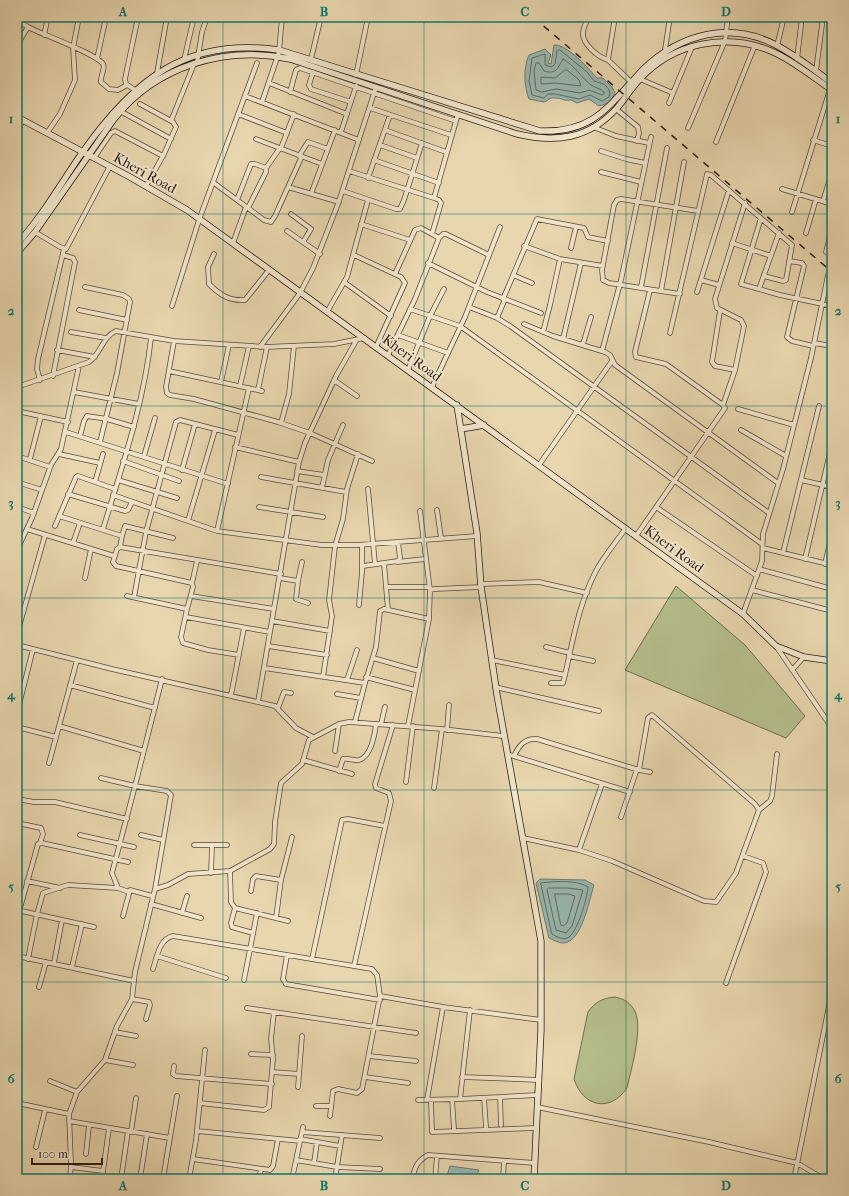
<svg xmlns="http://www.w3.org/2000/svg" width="849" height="1196" font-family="'IM FELL French Canon',serif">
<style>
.green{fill:#b5be8b;stroke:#706c50}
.water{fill:#98b8b0;stroke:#6c7972}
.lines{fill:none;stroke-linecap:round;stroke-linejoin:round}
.shore{stroke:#616962;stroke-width:1}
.street-casing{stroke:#5a493a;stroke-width:5.5}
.secondary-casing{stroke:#2a1a14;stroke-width:7}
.street{stroke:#f0e4ca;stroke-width:4}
.secondary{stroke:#f0e4ca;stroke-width:5.5}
.rail{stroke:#2a1a14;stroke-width:1.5;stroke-dasharray:7 7;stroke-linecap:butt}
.grid{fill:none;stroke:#0f766e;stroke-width:1;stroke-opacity:0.55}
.labels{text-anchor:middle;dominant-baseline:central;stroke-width:4;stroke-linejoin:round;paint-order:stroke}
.street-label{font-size:14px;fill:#2a1a14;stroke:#f0e4ca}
.neatline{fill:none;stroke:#0f766e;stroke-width:1.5}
.grid-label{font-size:13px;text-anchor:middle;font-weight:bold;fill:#0f766e}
</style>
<rect width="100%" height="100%" fill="#e8d6ae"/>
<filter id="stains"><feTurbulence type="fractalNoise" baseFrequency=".005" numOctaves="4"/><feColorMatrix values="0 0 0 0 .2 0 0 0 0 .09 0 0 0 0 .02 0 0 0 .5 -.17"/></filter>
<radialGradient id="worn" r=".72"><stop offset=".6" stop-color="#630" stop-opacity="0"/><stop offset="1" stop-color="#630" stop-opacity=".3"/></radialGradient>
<!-- green -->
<path class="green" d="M676,586L745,645L805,716L786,738L625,670Z
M615,997C623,999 628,1001 633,1008C645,1024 631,1069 627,1088C610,1113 583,1107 574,1079L588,1012C595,1002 603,998 615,997Z"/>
<!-- water -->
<path class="water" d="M554,45C567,44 589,69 597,78H603L612,87L615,93C612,101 607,104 599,106L589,99L577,103L571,100C560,101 564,98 555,98C550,97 548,101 544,102L529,99C524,86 523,68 529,55L545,49L551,55L548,63L551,64Z
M540,879L585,880L594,885C589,900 582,943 563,943C559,943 553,940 549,938L536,883Z
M450,1166L479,1170L475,1179H446Z"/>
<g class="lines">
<!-- shore -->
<path class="shore" d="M560,50L587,72L594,81C602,84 607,83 610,93L609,97L602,101L590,95L579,99L555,94H548L544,98L532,95L529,81L532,58L545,54V65L552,67L555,64L557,51Z
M563,59C574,65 581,77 591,85C595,88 600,88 604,92V94L602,95L589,90L580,93L556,89L542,92L536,90L534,71L536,63H539L544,71C557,75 558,67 563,59Z
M565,70H567L579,80L581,86L555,83L541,84V77L555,78Z
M541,883C554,881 578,880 588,887C587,899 578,930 569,937C564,941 557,937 552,934Z
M549,888H568L583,890L572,926L566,933L556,930L547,890Z
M555,894H568L575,896L567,923L563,926L561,925Z"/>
<!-- street casing -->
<g class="street-casing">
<path id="street" d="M18,17L20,22L28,27C41,34 97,54 103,64C106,68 100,76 101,82L109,89L118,90L127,85
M588,17C587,22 583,27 583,33C582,44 598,57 608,60
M615,17L608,60L631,82
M717,17L727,19
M44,35L48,17
M17,45L28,27
M777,46L784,17
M665,50L670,17
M97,59L106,17
M311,59L321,17
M797,59L802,17
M184,60L194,17
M197,63L202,32L207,17
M816,71L823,17
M313,72L309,85L311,89L351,102
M157,73L167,17
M356,75L368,17
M640,79L673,93
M269,83L347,114
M135,90L126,84L125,79L138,17
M290,92L296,70L300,68L456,121
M245,96L359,140
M262,102L279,52L282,17
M669,103L692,47
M140,104L173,122L176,127L164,154L146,186
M370,108L451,135
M616,109L638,127L639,133L637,141
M120,111L171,139
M238,114L287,133
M171,121L194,64
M593,127L616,136L649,143
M688,128L725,41L728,17
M385,130L446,152
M17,132L23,120
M341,132L356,86
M47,133L60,114L75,80L73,48L79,17
M256,139L322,164
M813,140L832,146
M716,142L755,45
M380,145L417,158
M281,148L294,114
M601,151L626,159L645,163
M299,156L308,142L328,149
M94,158L111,133L115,131L163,156
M374,160L439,183
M266,168L280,148
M349,171L434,198
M601,172L641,182
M368,178L390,115
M214,183L264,220L271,222L275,216L302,156
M288,187L339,202
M782,189L832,204
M343,191L396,209H400L404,200L422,143
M311,194L335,130
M237,200L251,164H255L266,168V172L248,208
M823,201L832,172
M792,212L830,89
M291,214L311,229L303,242
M761,218L741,284L780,295L832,306
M361,224L410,240
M287,231L320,254
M35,232L60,247L66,249L110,166
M806,233L816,199
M17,234L24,237
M439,238L443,234H446L489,255
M233,243L246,207
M732,243L771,256
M524,246L560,259L603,266
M571,248L576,227
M826,252L832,229
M214,254L208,267L209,284C220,295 229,301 245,300L269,270
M354,255L401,277L405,283L376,347
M789,261L802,263L804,266L787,337L792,341L813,346
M428,263L487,292L541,313
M395,274L415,230L421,228L432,234
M513,275L532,283
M701,280L719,285
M344,282L391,316
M85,287L123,295L129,299L130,302L117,373L100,442
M641,287L667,148
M759,289L779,233
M650,290L635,352L636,357L666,364L723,405L735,370L744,326L741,320L717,308L715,299L745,203
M661,291L684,162
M697,292L729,190
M680,294L609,283L603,280L602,270L614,205L617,200L621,199L698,211
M503,299L537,219L584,228L588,237L608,241
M172,306L199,220L257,63
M469,307L497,318L510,326L769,513
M410,309L460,326L762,544
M79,310L127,320
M720,311L712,362L715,366L735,370
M327,312L347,277L368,200
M497,318L505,299
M524,324L553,336L605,352L610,355L615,365L778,483
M71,332L106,338
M543,332L550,305L560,259
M670,333L707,174L711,175L792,245L786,280L783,281L764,276
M398,335L448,353
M563,339L581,263
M174,341L166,387L167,393L170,395L194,399L278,422L310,433L372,461
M814,343L832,346
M583,344L591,317
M260,347L300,293L313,268L338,204L376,87
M57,350L95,357
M602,351L621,280L651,137
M388,355L415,299L439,238L432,234L441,203L439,200L434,198L458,114
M408,370L430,316L444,289
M169,371L262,391
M53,376L75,262L73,258L63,255
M40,380L37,369L38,359L64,249
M334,380L357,396
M221,382L229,345
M240,386L249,346
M17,387L89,362C101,354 102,337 116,331L174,341L266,347L334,344L364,338
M432,387L465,317L500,227
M258,390L267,347
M74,392L139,404
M738,409L794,425
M17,411L68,422
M281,423L289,394L294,346
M741,430L786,456
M66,432L228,484
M80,436L84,421L87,416L107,419L134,427
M235,447L299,462
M59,454L100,463
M17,456L50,467
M144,456L155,418
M30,459L41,416
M123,461L179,481
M539,465L612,361
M182,470L195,424
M297,471L324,475
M261,477L346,492
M118,480L177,498
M801,480L832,487
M17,482L42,490
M95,482L103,454
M322,488L328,460L343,425
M368,489L375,564
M68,494L125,511L128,510L132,502
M113,495L217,531L249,388
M17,507L34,513
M259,507L323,517
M656,507L757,576
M437,510L441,538
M420,511L430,590
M59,516L122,536L120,547L281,574
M188,521L215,430
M55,526L76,477L78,476L115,489
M27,529L114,556
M103,529C122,467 144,403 151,338
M217,531L322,545H357L477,536
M122,536L125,526L173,538
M636,536L725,408L723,405
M73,543L80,523
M120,547L117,549L113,562L116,566L192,583L193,587L187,609
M763,548L832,565
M17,550L32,518L51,465L61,449L79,366
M783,553L819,406
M805,559L832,444
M397,562L425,559
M384,563L388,610
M825,564L832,533
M363,566L398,561L400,558L398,542
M759,569L832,589
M85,578L91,549
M280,578L298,581L296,599L308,603
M298,581L302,562
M192,583L197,561
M481,584L539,582L587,593
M386,587H429
M752,590L832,611
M127,596L187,609L181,637L183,643L208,650L239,655
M191,596L274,609
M134,597L146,532L176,422L180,420L238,435
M359,605L362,572V545
M743,614L762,561L763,534L783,469L811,358L828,275
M186,617L270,632
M272,621L330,631
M17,634L45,535
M17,645L112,669L275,706L296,728L313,737
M268,646L327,655
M776,646L832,728
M546,647L570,653
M569,656L593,661
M373,658L419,671
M492,660L565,675C573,640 579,603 596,571C604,556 616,542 626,528
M264,668L365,683
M792,670L804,657
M323,677L332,616L329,600L335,546L343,519L347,489L358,454
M366,677L415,690
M347,680L357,650
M551,683H563L565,675
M70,685L155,708
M495,687L599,711
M337,694L361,698
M231,695L244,628
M258,702L299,462L305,443L336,376L356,341
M278,708L284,692L291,693
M17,713L33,649
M355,722L365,683L376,647L380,611L384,609L429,619
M381,724L385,707
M59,726L144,751
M408,726L429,619L430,590L435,589L481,587
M17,727L56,737
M447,730L449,705
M335,751L339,724
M507,754L630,792
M514,756C519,746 524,738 537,739L639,770L648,718L652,715L755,804L759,810L736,873L716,902L704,901L612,861L579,850
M303,760L352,774
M49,763L77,660
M639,770L650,772
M339,771L343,759C349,758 354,761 359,760C371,757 375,734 376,724
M101,778L135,786L112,873L118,888L129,892
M406,782L413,726
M434,788L442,729
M17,799L34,802H55L127,819
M759,810L770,801L772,796L777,754
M621,817L637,769
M17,823L41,828L43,834L40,843
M80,835L134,847
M141,835L163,840
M523,838L579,850L602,784
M194,845H227
M230,871L231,902L235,908L288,921
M211,873L212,845
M281,880L292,837
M27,881L60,888
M155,889L171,795L167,791L135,786L162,679
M251,891L253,879L256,876L281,880L276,918
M17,892L24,894
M151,904L201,918
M235,908L231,923L232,927L253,933
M17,910L94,927
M182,913L187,896
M123,916L130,890L152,896
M17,919L38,844L42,843L128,862
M287,955L283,979L286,984L380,1000
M17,956L134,981
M157,956L226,978
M28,959L37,914L43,893L68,885L118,888
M312,959L342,820L348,819L385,826
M54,963L62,920
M354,966L391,801L389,793L376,788L375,784L393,725
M72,967L82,924
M153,969C157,957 159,939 173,936L372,969L377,975L380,996L443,1007L541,1020
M244,980L257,913
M726,983L766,872L763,863L743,856
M39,987L46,962
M132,999L149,1002L150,1005L146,1019
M247,1008L416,1033
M470,1010L460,1099L538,1095
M115,1032L136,1036
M251,1054L273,1055
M369,1056L416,1061
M105,1060L133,1065
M174,1066L173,1074L176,1076L272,1084
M272,1072L299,1074
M365,1077L408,1083
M462,1077L539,1080
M50,1081L77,1092
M298,1087L302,1036
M500,1097L501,1125
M484,1098L486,1127
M452,1099L454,1129
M418,1100L460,1099
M427,1100L443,1007
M431,1100L432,1132L536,1128
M17,1103L69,1114
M200,1103L264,1110L269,1107L273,1059L271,1039L274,1012
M316,1106H331
M537,1107L709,1142L797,1163L824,1179
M330,1116L333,1091L338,1089L357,1093L362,1089L380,996
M69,1121L170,1138
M197,1131L300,1141
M131,1132L136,1098
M302,1132L380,1138
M300,1139L340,1146
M36,1147L45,1110
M86,1154L89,1125
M193,1159L270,1170L273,1166L278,1139
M296,1160L337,1167L380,1169
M17,1162V1178
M314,1163L317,1142
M71,1167L103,1171
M70,1179L71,1163L69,1114L77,1092L105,1060L117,1026L132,999L135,972L155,889L168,885L188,874L230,871L270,849L274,844L275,822L281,783L302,764L309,740L339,724L349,722L442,729L503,736
M102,1179L109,1128
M121,1179L128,1131
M140,1179L147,1134
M163,1179L177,1096
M189,1179L196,1140L205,1050
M259,1179L261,1169
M292,1179L303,1127
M335,1179L342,1135
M412,1179C415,1167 417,1161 428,1155L535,1163
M435,1179L437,1156
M503,1179L504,1161
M794,1179L832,991"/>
</g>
<!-- secondary casing -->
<g class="secondary-casing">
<path id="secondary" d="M17,117L130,177L187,210L743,614L776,646L804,657L832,661
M17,244C42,217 61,183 82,153C133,80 186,37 279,50L540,131C590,133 606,110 636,77C671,38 724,19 774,44C794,54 813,69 832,83
M17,253L35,232L114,119C156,66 225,45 290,59L517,134C556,143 589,139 617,108C625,99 631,88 640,79C673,43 726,32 771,51C791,59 814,78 832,90
M457,405L477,533L481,587L497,695L541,941V1030L534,1179
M461,429L484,425"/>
</g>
<!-- street -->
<use href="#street" class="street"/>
<!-- secondary -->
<use href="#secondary" class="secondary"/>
<!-- rail -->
<path class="rail" d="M533,17L832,272"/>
</g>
<!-- grid -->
<path class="grid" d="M223,17V1179M424,17V1179M626,17V1179M17,214H832M17,406H832M17,598H832M17,790H832M17,982H832"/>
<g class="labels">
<!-- street labels -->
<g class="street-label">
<text transform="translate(145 173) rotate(29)">Kheri Road</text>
<text transform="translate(412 358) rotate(36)">Kheri Road</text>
<text transform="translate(674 549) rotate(36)">Kheri Road</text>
</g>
</g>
<!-- margin -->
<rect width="849" height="1196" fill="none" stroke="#e8d6ae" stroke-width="44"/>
<!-- scale -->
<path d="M32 1158v6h70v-6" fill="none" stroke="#2a1a14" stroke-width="2"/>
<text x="38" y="1158" font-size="12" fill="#2a1a14" stroke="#f0e4ca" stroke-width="3" paint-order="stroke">100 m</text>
<rect x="22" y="22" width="805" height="1152" class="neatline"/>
<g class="grid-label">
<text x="123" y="16">A</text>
<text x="324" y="16">B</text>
<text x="525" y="16">C</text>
<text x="726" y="16">D</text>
<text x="11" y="123">1</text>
<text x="838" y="123">1</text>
<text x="11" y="315">2</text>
<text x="838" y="315">2</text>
<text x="11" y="507">3</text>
<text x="838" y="507">3</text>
<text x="11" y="699">4</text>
<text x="838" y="699">4</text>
<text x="11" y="891">5</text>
<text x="838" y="891">5</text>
<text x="11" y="1083">6</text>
<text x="838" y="1083">6</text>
<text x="123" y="1190">A</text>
<text x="324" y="1190">B</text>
<text x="525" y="1190">C</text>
<text x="726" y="1190">D</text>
</g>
<rect width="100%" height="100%" filter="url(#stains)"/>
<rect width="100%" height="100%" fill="url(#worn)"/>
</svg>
